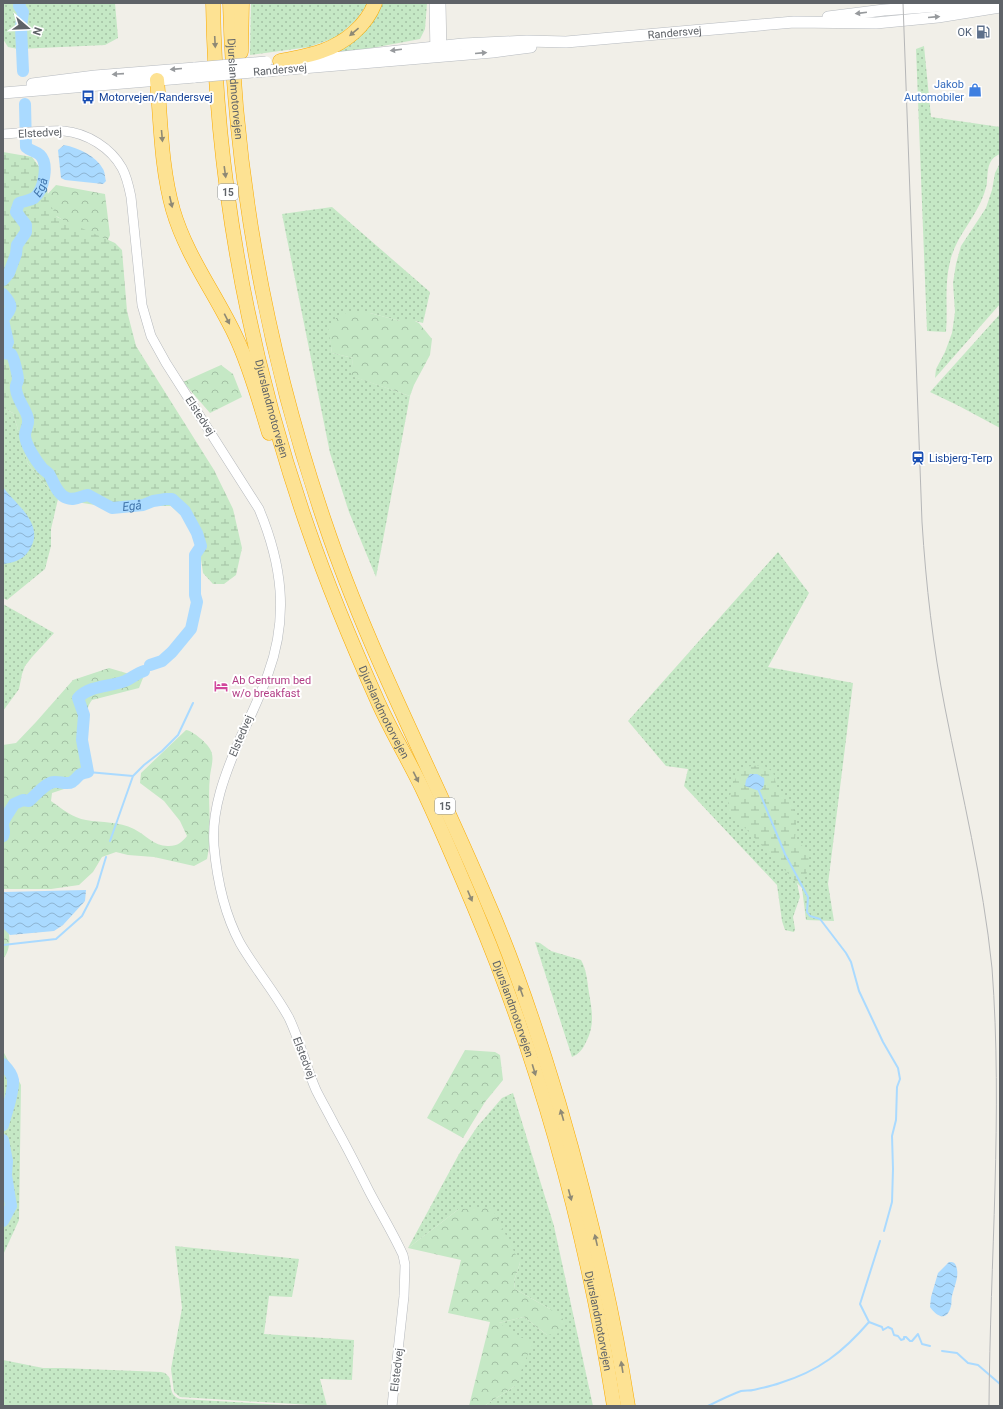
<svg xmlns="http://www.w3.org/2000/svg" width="1003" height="1409" font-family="Roboto,sans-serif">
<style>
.green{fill:url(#green-dots)}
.forest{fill:url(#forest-crowns)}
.wetland{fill:url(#wetland-marsh)}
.water{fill:url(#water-waves)}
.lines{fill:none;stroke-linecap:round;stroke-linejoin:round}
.stream{stroke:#aadaff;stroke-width:2}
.river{stroke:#aadaff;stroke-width:12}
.tertiary-casing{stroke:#b5b8bc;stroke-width:10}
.secondary-casing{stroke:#b6babf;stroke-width:12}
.motorway-casing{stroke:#f9ab00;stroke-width:15}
.tertiary{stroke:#fff;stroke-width:9}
.secondary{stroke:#fff;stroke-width:11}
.motorway{stroke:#fde293;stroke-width:14}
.tram{stroke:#b6b7b8;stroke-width:1}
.secondary-bridge-casing{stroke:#b6babf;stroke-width:12;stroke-linecap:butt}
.secondary-bridge{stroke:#fff;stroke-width:11}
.oneway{fill:#979a9d}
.oneway2{fill:#8e8975}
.labels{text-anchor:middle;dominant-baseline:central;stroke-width:4;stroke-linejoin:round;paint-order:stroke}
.shield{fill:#fff;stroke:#8f9295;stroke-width:1}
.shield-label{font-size:10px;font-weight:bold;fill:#5f6368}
.street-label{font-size:11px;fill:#5f6368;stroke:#fff}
.service-label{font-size:11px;fill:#4e5e75;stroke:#fff;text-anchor:end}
.shop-label{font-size:11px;fill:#366cbe;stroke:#fff;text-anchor:end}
.transit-label{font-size:11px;fill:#164399;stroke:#fff;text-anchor:start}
.hotel-label{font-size:11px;fill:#b23c85;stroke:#fff;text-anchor:start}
.water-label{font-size:12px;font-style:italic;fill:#4174aa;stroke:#fff}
</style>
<defs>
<pattern id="green-dots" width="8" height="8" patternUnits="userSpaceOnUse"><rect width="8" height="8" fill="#c5e8c5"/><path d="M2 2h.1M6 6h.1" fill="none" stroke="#a3c0a4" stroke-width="1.8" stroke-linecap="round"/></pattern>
<pattern id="forest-crowns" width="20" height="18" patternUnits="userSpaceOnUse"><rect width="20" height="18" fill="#c5e8c5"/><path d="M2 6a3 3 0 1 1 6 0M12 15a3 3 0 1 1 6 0" fill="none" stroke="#a3c0a4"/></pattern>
<pattern id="wetland-marsh" width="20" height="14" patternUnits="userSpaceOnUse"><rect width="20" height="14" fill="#c5e8c5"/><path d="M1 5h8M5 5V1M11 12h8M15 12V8" fill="none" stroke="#a3c0a4"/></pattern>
<pattern id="water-waves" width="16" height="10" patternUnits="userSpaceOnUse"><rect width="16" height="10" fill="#aadaff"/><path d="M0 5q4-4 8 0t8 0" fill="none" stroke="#8eb4d2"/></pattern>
</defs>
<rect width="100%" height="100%" fill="#f1efe8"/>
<!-- green -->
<path class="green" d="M3,3H115L118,38L105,45L18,49L8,47L3,39Z
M251,3H368L356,20L337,37L309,47L250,55Z
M378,3H427L425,29L420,39L324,57Z
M924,46L931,117L1000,127V154C987,159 988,171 987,182C987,186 985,190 984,194C976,218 955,237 950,262C944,285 948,309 946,332L927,331L916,49Z
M1000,163V304L935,378L936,369L945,352L952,333L955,312L953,283L956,264L961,246L986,208L992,190L995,173Z
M332,207L430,292L423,323L415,321H400L370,313L329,327L332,353L353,358L352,376L410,396L376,577L349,512L330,453L282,214Z
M1000,314V428L959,406L930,392Z
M3,408L13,413L28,464L58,499L51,529V546L45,569L7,600L3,598Z
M778,552L809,593L768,667L853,683L828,884L834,921L806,920L802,888L797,883L800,897L793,917L795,929L794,932L785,930L782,921L777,885L684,786L688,769L666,766L628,721Z
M3,604L54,633L32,657L25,666L22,674L19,689L3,711Z
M535,942L540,943L551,951L581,960C587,971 587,981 589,993C592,1011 595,1025 586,1042C583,1049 579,1054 572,1057Z
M3,1051L21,1085L19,1220L3,1255Z
M513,1093L554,1226L593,1406H484L515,1386L499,1323L524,1317L547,1335L550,1309L515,1289L514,1281L520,1263L459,1209L408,1248L459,1154L477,1127L502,1098Z
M175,1246L299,1259L292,1297L269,1296L264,1334L354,1340L352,1380L320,1379L327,1406L180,1397L174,1392L171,1369L182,1308Z
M3,1360L43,1368H62L161,1372L165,1373L169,1377C172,1387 169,1395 180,1399L303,1406H3Z"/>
<!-- forest -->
<path class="forest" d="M56,185L105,194L110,235L106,245L51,213L45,197Z
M350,312L370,313L400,321H415L419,323L432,339L430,355L414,385L410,396L351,376L353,358L332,353L328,327L339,315Z
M221,365L233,374L242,397L210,413L183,382Z
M109,668L143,678L139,688L92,700C81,714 87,741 86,758C86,764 84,770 83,776L70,787L52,793L51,801C62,809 73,818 86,820C102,823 119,821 134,829C146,835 155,847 169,846C178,846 182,842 187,836L180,821L164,801L140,783L141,773L186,730C193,731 207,743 210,749C215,757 211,767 210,776C207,804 213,832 207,859L194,866L154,857L128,855L116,852L102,857L93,872L79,885L51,889H3V745L16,743L36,722L73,680Z
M3,920C11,929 12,949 3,959Z
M465,1050L495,1052L500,1055L503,1080L485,1102L463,1138L427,1118Z
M492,1208L520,1263L514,1281L515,1289L550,1309L564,1320L560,1333L547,1335L524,1317L499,1323L532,1344L515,1386L484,1406H469L490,1322L448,1313L461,1260L408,1248L459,1209Z"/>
<!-- wetland -->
<path class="wetland" d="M3,152L32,157L45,175L49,202L57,217L115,243L122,250L127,311L136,346L214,470L233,509L242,548L236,575L224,584H213L203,573L201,559L186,520L171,506H149L126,510L58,499L28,464L13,413L3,408Z
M763,765L773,772L777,788L790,802L796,817V831L795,838L797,842L808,850L809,867L804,880L797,883L727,809C729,800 734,776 741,770C747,765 756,766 763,765Z"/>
<!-- water -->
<path class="water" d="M64,145C79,148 96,156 103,169C105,172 105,178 106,181L103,184L65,180L61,178L58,150Z
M3,487C15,504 44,523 31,547C25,559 16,562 4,564Z
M750,774H757L764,778C765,784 764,788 759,791L745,786L746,780Z
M86,890L85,901L63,925L54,931L10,935L4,929L3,892Z
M949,1262C952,1262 955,1262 956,1266C960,1275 954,1287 952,1296C951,1299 952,1303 951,1306C947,1322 937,1317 930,1307L931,1297L938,1273Z"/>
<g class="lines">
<!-- stream -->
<path class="stream" d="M88,772L133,776
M759,791L785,854L808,897L807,912L810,916L820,919L846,953L851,962L859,991L883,1042L898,1068L900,1079L897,1087L896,1120L892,1136L893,1169L892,1202L884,1231
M3,820L4,821
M110,841L133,776L144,765L162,751L178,735L193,703
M3,945L56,939L82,916L97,887L106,857
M869,1322L860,1304L880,1241
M942,1351L957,1353L968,1363L978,1365L1000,1384
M708,1406C718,1401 730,1395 741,1391C745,1390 750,1391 753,1390C762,1388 772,1386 780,1383C819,1371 843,1352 869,1322L882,1327L883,1330L888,1327L892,1329L894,1335L898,1336L901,1340L904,1339V1337H906L910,1341H912L918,1334L922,1344L930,1346"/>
<!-- river -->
<g class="river">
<path d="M20,3L19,6L23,12L21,27L23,71"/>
<path id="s1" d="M3,280L9,273L16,254L17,245L26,232V225L16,212L19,203C24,201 29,201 34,198C44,190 49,164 40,155C36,151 30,151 26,147L25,104"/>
<path d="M3,294C13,305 13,308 3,319"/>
<path d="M3,320L8,342L7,345L3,347"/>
<path id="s2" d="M3,353L11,354C14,357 18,376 18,380C17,384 15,386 16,389C17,401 28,411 28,420C29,425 25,430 25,435C25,444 36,461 42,468C44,470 47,472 49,474C54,482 57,495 67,498C74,501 81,496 88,495L112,508L143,505L153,501L166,499H172L185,511L197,533L201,546L195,555V595L197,602L191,629L172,652L162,661L150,665"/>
<path d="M3,823C5,817 10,811 14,804L23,800L29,801C36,795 45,783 54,782C59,781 67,785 72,782C80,777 76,774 88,772L82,740L84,715L78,698C90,685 109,687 125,681C132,678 137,673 144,671"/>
<path d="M3,826L4,832L3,836"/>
<path d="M3,1064C7,1068 12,1074 13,1080C14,1093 6,1113 3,1125"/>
<path d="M3,1140L7,1161L6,1175L11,1206L3,1221"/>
</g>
<!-- tertiary casing -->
<g class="tertiary-casing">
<path id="tertiary" d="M434,3L435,54
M441,3L442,53
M3,134C23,133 44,130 64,131C87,133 111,148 122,168C127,177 129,187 131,197L142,305L151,336L166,363L259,509C282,564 289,617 268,674C260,697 249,719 239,741C225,774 211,810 214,846C217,880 224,913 240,943C255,969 275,992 289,1018C300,1041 306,1067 316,1090C322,1102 329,1114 335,1126C347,1147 358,1169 369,1191C380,1212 393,1233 403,1255L405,1265L404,1296L392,1406"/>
</g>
<!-- secondary casing -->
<g class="secondary-casing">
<g id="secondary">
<path d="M828,17L884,10L981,3"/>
<path id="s3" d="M307,59H324L463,44L527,41L566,42L794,22L876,23L938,17L1000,7"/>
<path d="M266,71L493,52L531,47"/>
<path d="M32,84L95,76L195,68"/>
<path d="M3,93L195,77"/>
</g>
</g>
<!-- motorway casing -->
<g class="motorway-casing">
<g id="motorway">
<path id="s4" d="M213,3C216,182 250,362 309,531C329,589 353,646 378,702C391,731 408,759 422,788C441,828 458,869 475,909C542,1068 587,1236 614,1406"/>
<path id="s5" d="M230,3C235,180 268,356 325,523C369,654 435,776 488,903C516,967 539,1037 559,1104C588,1204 612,1304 628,1406"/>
<path d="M241,52L242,3"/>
<path d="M280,61C294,58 309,56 322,51C345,43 366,26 375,3"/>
<path d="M157,80C161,123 161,168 173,210C186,255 215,293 235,335C250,366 259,401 269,433"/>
</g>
</g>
<!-- tertiary -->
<use href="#tertiary" class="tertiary"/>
<!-- secondary -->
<use href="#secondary" class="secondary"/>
<!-- motorway -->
<use href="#motorway" class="motorway"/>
<!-- tram -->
<path class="tram" d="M903,3L922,522C926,585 933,647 945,708C962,795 983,880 992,968C1003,1114 990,1260 989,1406"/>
<!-- secondary-bridge casing -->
<g class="secondary-bridge-casing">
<path id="secondary-bridge" d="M195,68L266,62
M195,77L266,71"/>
</g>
<!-- secondary-bridge -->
<use href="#secondary-bridge" class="secondary-bridge"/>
</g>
<!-- one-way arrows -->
<defs><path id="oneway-solid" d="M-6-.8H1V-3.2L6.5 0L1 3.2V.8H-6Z"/></defs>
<g class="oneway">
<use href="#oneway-solid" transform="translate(861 13) rotate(173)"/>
<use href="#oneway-solid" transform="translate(934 17) rotate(-5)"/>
<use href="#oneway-solid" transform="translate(396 50) rotate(173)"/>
<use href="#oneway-solid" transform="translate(481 53) rotate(-5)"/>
<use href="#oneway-solid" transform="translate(176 69) rotate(175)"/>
<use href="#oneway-solid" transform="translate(118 74) rotate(176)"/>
</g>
<g class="oneway2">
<use href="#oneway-solid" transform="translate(354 32) rotate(140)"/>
<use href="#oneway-solid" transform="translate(215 42) rotate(87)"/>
<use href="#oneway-solid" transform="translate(162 136) rotate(85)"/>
<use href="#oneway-solid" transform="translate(225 172) rotate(82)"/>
<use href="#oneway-solid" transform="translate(171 202) rotate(77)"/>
<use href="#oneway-solid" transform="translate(227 319) rotate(63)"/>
<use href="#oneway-solid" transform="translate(416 777) rotate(63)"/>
<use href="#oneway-solid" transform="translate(470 896) rotate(67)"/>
<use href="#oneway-solid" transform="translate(521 991) rotate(-110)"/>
<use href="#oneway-solid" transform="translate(534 1070) rotate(73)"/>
<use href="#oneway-solid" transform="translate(562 1115) rotate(-106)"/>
<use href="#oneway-solid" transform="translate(570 1195) rotate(75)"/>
<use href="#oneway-solid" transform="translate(596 1240) rotate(-103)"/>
<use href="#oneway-solid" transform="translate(622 1367) rotate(-99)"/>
</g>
<!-- icons -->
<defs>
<g id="fuel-bare" transform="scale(1.08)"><path d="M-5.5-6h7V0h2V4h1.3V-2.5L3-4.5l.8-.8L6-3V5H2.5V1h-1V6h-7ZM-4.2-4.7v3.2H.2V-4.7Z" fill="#5c6f8a" stroke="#fff" stroke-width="2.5" paint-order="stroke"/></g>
<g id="shop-bare" transform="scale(1.08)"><path d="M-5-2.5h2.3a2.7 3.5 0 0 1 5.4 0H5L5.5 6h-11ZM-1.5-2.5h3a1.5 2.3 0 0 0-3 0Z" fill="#3f7fe0" stroke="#fff" stroke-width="2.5" paint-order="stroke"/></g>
<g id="bus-bare" transform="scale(1.08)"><path d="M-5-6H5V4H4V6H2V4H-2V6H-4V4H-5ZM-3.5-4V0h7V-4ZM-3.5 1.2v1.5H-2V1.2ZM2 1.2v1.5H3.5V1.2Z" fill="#1a4fb4" stroke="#fff" stroke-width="2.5" paint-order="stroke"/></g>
<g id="station-bare" transform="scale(1.08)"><path d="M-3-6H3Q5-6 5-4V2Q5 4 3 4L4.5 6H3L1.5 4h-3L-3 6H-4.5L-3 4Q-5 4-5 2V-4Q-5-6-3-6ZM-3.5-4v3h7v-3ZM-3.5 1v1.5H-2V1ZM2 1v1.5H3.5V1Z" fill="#1a4fb4" stroke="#fff" stroke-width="2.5" paint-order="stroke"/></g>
<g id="hotel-bare" transform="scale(1.08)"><path d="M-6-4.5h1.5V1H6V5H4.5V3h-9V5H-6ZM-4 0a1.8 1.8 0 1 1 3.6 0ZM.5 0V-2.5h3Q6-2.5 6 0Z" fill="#d1479c" stroke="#fff" stroke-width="2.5" paint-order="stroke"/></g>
</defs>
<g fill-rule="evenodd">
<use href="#fuel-bare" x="983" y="32"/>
<use href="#shop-bare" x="975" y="90"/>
<use href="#bus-bare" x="88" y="97"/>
<use href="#station-bare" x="918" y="458"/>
<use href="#hotel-bare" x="221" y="686"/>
</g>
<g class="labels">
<!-- shield labels -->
<g class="shield">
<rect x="218" y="184" width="20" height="16" rx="3"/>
<rect x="435" y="798" width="20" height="16" rx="3"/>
</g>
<g class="shield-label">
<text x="228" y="192">15</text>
<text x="445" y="806">15</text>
</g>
<!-- street labels -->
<g class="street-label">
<text stroke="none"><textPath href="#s3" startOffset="369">Randersvej</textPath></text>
<text transform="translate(280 70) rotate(-5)">Randersvej</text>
<text stroke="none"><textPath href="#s5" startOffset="86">Djurslandmotorvejen</textPath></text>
<text transform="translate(40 133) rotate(-3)">Elstedvej</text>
<text stroke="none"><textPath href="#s4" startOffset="411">Djurslandmotorvejen</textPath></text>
<text transform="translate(200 416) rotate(57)">Elstedvej</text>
<text stroke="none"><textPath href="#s4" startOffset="735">Djurslandmotorvejen</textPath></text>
<text transform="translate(241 736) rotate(-67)">Elstedvej</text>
<text stroke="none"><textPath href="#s4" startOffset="1059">Djurslandmotorvejen</textPath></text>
<text transform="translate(304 1058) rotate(69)">Elstedvej</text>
<text stroke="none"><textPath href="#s4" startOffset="1383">Djurslandmotorvejen</textPath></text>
<text transform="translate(397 1370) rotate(-83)">Elstedvej</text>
</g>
<!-- service labels -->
<g class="service-label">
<text x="972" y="32">OK</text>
</g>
<!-- shop labels -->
<g class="shop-label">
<text x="964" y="84">Jakob<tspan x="964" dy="13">Automobiler</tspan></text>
</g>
<!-- transit labels -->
<g class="transit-label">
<text x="99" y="97">Motorvejen/Randersvej</text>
<text x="929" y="458">Lisbjerg-Terp</text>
</g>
<!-- hotel labels -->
<g class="hotel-label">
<text x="232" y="680">Ab Centrum bed<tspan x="232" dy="13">w/o breakfast</tspan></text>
</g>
<!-- water labels -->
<g class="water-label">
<text stroke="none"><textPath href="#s1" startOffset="116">Egå</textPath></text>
<text stroke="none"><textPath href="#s2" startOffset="240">Egå</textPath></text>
</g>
</g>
<!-- border -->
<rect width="1003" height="1409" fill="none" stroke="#5f6368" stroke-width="8"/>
<!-- north arrow -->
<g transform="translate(28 28) rotate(109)" stroke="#ffffff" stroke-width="3" paint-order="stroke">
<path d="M0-3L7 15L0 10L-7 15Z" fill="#5f6368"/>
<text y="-6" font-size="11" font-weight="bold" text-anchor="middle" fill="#5f6368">N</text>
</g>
</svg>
